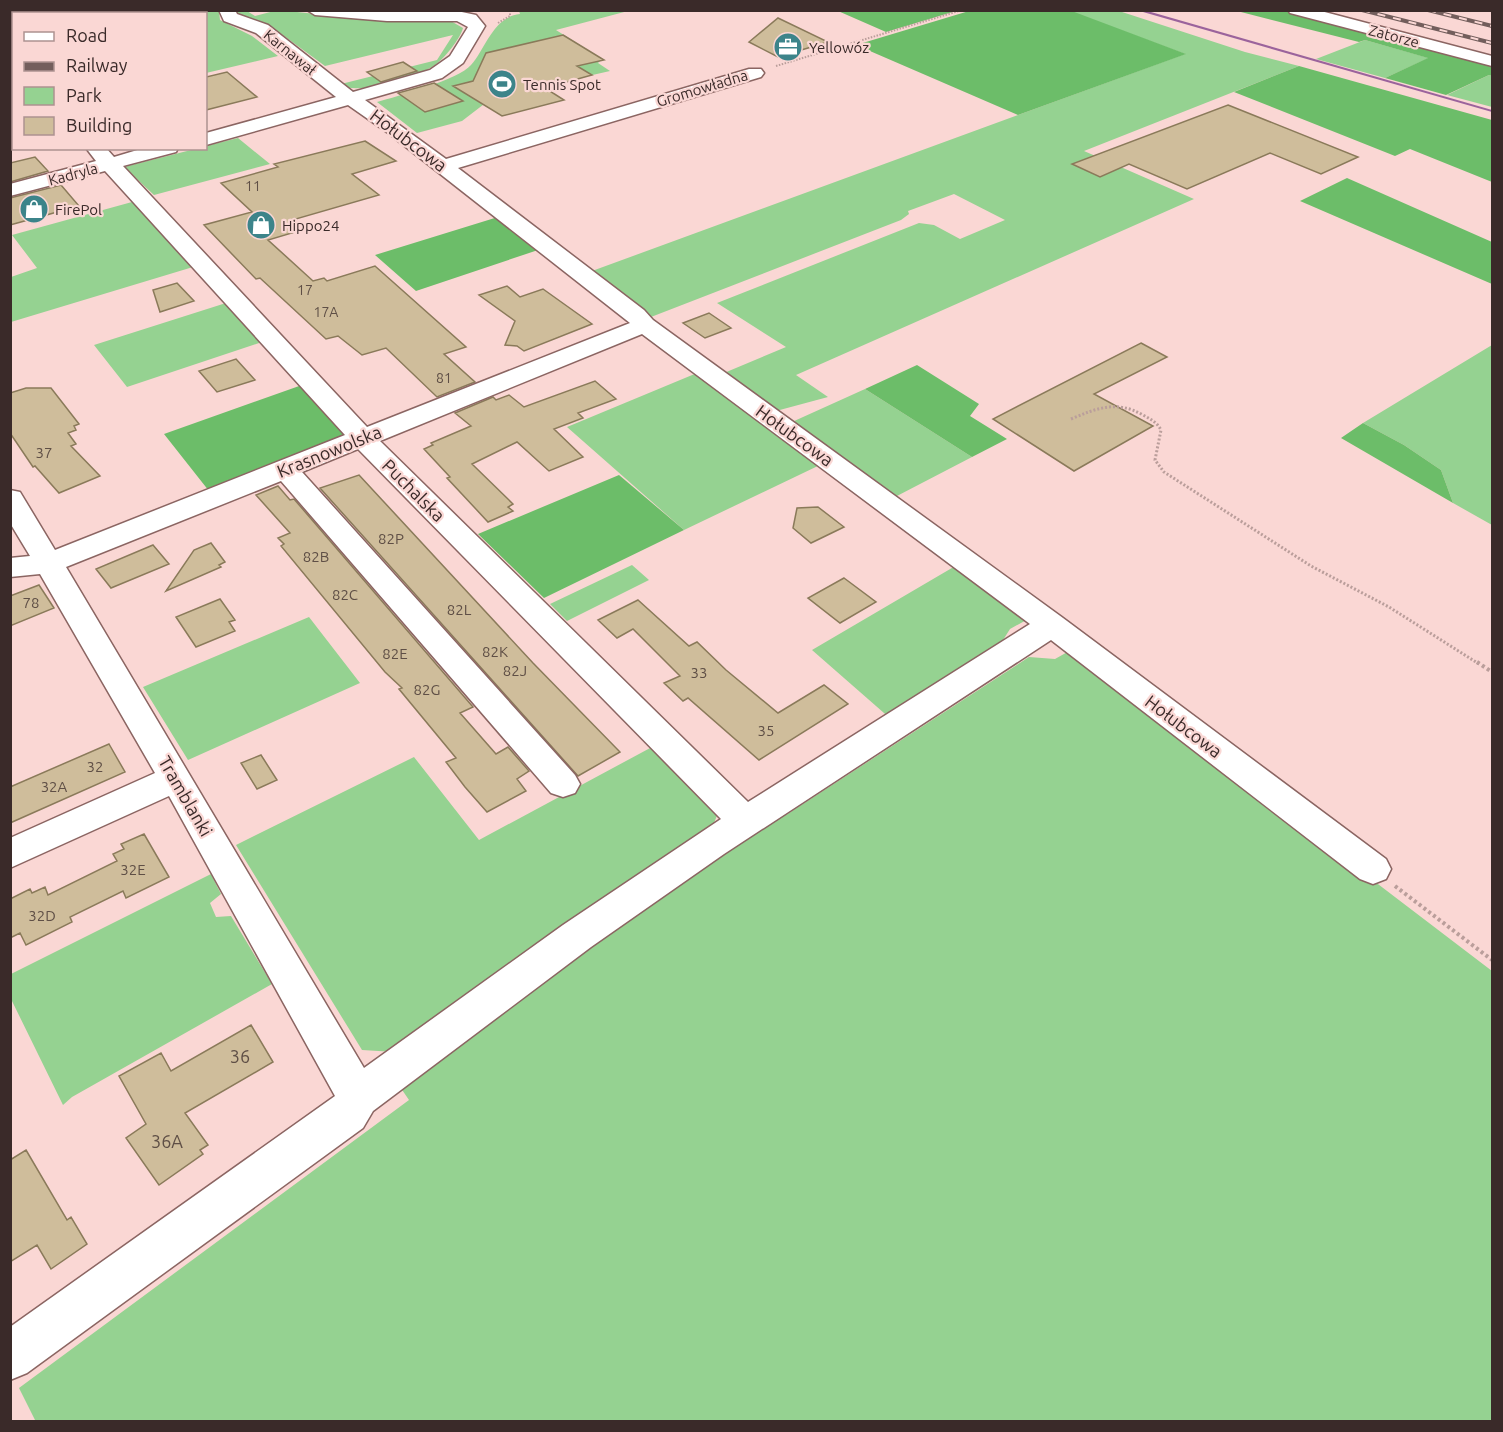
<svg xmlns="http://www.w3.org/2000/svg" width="1503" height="1432" font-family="Ubuntu,sans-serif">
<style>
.green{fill:#95d291}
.forest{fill:#6cbd69}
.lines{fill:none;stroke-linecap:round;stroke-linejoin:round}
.stream{fill:#9b639c;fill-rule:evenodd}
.building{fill:#cfbd9b;stroke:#8a7a5a;stroke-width:1.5}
.minor-casing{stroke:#8b6562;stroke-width:3}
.highway-casing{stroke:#b57b78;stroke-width:3}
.path-far2{stroke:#ba9e9b;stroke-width:2;stroke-dasharray:1.5 1.5;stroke-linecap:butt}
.path-far1{stroke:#ba9e9b;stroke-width:3;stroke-dasharray:2 2;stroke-linecap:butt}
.path{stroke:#ba9e9b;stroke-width:4;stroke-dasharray:3 3;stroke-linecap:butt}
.minor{fill:#fff;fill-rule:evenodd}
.highway{fill:#f7a7a3;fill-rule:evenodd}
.rail-casing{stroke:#735e5c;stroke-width:4}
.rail{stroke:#fad7d4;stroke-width:2;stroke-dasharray:8;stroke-linecap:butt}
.labels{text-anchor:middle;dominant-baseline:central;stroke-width:4.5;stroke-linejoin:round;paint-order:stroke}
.far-number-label{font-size:14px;fill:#5f4f46}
.far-street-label{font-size:15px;fill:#3a2a29;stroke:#fad7d4}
.far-poi-label{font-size:15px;fill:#3a2a29;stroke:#fad7d4;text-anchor:start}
.number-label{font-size:15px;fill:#5f4f46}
.street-label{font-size:18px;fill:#3a2a29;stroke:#fad7d4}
.near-number-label{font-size:18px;fill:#5f4f46}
</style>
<rect width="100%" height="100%" fill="#fad7d4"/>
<!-- green -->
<path class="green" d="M278,10L373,20H449L463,28C460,39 445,58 435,65C412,80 362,95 337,85L437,60L453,35L325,66L280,33L273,34L236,13L237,11H247L255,16Z
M168,11H219L220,20L252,36L278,56L206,73V14H157Z
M519,11H628L556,30L602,59L598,63L610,71L492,98L462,121L417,133L377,102C398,96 458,80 471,65C486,48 493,17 520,14Z
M1069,11H1119L1245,52L1299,66L1084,151L1194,199L796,375L828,397L776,411L724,373L786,347L717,303L919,223L934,225L960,239L1005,220L954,194L908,211L909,214L901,220L651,317L592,271L1185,54Z
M1365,40L1429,58L1385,78L1316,59Z
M1489,75L1492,76V107L1447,95Z
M238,138L270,164L154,195L124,167L195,149L206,148V146Z
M132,202L193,267L11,322V277L37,268L12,235Z
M226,303L262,342L127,387L94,345Z
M1492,345V525L1453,503L1441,470L1404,445L1363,423Z
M697,373L793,448L798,447L822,464L684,530L567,427Z
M865,389L972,457L895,497L792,422Z
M632,565L649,580L567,621L550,604Z
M957,565L1030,618L1010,629L996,651L892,720L812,650Z
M309,617L360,683L188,760L143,687Z
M1071,650L1492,971V1421L36,1422L19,1388L409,1100L394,1078L776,807L786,815L1029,657L1055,659Z
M652,747L718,813L712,828L395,1052L362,1050L236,845L414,757L479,840Z
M211,874L221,894L210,903L216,917L231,916L272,984L72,1097L63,1105L11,999V974Z"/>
<!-- forest -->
<path class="forest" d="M1069,10L1186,54L1018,115L856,45L969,11Z
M838,11H956L886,32Z
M1237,11H1284L1492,64V76L1489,75L1446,95L1385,78L1428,58L1365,40L1359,42Z
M1299,66L1492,120V182L1410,149L1395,156L1234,92Z
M1347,178L1492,242V284L1300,201Z
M498,217L541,249L416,291L375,255Z
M917,365L979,404L970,416L1007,439L972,457L865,389Z
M302,385L349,436L209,491L164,434Z
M1363,423L1404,445L1441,470L1453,503L1341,438Z
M619,475L684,530L544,598L478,534Z"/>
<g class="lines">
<!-- stream -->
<path class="stream" d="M1144,10L1492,110V112L1136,10Z"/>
</g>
<!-- building -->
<path class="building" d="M778,18L828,42L778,57L749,42Z
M563,35L604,60L577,66L592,75L545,88L564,100L502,116L453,86L473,81L486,53Z
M403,62L417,71L381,82L367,72Z
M227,72L257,97L206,110V77Z
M434,83L463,101L425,112L398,93Z
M1228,105L1358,157L1321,174L1270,153L1187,189L1129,164L1100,177L1072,164Z
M365,141L396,161L352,174L379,195L292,220L302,230L268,240L313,281L324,278L327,281L375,266L466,347L444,354L475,382L437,397L386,348L362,355L338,336L326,339L260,278L256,279L204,225L252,212L221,183L278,167L274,164Z
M35,157L48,171L10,182V163Z
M61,185L79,206L10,225V198Z
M177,283L194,301L160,312L153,290Z
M507,286L520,297L543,289L592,324L524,351L517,346L505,345L515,321L479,295Z
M709,313L731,328L705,338L683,323Z
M1141,343L1167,357L1094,394L1153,426L1074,471L993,419Z
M236,359L255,380L217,392L199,371Z
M595,381L616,399L578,413L583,418L554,429L583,457L549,471L517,442L472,464L513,504L508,507L513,511L488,522L447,478L450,477L424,449L433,445L431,443L471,426L455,413L493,397L496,400L509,395L524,407Z
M26,388H51L79,424L74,426L76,430L68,433L76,444L71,446L100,476L59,493L35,466L33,467L10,433V393Z
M359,475L533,663L620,752L578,776L320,488Z
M278,486L290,500L294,499L473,707L460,713L496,754L508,747L529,771L517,779L526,791L487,812L465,787L446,762L456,758L399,689L402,688L385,672L281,546L284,544L278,538L290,533L256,495Z
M818,507L844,527L811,543L793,528L797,508Z
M211,543L225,562L219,565L221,567L166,591L194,550Z
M153,545L169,564L111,588L96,569Z
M844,578L876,602L840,623L808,598Z
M39,585L54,608L10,626V596Z
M220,599L235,620L229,622L235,631L196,647L176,617Z
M638,600L689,646L697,642L726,670L778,713L824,685L848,704L759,760L688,698L683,701L664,683L680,676L633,629L617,638L598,620Z
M109,744L125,772L10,823V787Z
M261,755L277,780L257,789L241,763Z
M144,834L169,877L126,898L123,891L70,917L72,922L26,945L20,933L10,938V899L30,889L32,893L45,887L48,895L117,861L113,854L124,849L121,844Z
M251,1025L273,1062L185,1113L208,1145L200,1150L203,1154L159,1185L126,1138L146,1124L119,1076L161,1053L171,1071Z
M26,1150L67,1220L71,1217L87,1244L51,1269L37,1245L10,1262V1160Z"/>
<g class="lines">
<!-- minor casing -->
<g class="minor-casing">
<path id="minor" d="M219,10H235L237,14L268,25L353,92L430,70L450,56L468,27L457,21H387L315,15L307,10L457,11L476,15L485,26L463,63L442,78L365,100L446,159L749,69H761L764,73L761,77L458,168L644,310L653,320L1063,618L1386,859L1391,869L1386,879L1373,884L1360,879L1051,640L724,854L591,947L373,1111L363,1128L27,1373L10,1380V1327L335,1096L169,796L10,868V838L155,773L40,574L10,577V558L30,556L10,523V490L20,492L55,550L345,435L105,171L10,196V184L96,161L86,148H106L114,157L144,148H178L176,152L123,166L367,427L630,323L388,133L348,105L206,145V133L336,97L256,33L224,21ZM642,334L1030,624L748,802L380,441ZM358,449L721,819L563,925L364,1068L66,567L281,481L551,793L563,797L575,793L580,784L575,775L302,472Z
M1288,10H1317L1492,56V66L1290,13Z"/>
</g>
<!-- highway casing -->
<g class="highway-casing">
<path id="highway" d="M12,10H36L34,14H14V18L10,15Z
M93,10H117L115,14H91Z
M49,11V10H74L72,14H47Z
M132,11V10H157L155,14H130Z
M14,32V42L10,43V33Z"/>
</g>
<!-- path-far2 -->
<path class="path-far2" d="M498,23L510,16V10
M10,64L14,63
M776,66L962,10"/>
<!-- path-far1 -->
<path class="path-far1" d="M1071,419C1097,408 1117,400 1143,415C1150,419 1157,422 1161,430L1155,460L1164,472L1311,566L1389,607L1479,664"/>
<!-- path -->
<path class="path" d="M1477,662L1492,672
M1395,886L1492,960"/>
<!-- minor -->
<use href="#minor" class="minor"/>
<!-- highway -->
<use href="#highway" class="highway"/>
<!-- rail casing -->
<g class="rail-casing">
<path id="rail" d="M1362,10L1492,43
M1428,10L1492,26"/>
</g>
<!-- rail -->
<use href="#rail" class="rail"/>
</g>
<!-- icons -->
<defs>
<g id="office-disc" transform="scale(1.5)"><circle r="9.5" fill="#3c848a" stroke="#fad7d4"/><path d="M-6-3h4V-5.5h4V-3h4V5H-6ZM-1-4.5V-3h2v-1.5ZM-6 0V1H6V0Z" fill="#fff"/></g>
<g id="stadium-disc" transform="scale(1.5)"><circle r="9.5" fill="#3c848a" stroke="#fad7d4"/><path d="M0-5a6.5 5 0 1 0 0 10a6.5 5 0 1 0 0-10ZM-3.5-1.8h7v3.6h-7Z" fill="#fff"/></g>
<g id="shop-disc" transform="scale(1.5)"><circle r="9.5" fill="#3c848a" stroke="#fad7d4"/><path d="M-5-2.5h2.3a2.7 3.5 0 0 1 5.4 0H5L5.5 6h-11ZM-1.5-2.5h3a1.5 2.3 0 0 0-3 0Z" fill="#fff"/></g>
</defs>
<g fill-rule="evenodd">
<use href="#office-disc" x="788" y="47"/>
<use href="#stadium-disc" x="502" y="84"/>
<use href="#shop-disc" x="34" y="209"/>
<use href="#shop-disc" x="261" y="225"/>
</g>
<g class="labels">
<!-- far-number labels -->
<g class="far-number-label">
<text x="253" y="186">11</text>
<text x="305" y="290">17</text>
<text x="326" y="312">17A</text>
<text x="444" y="378">81</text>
</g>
<!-- far-street labels -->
<g class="far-street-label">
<text transform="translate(1394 36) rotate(15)">Zatorze</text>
<text transform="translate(290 52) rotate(39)">Karnawał</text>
<text transform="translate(702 88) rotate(-17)">Gromowładna</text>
<text transform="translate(73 174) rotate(-15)">Kadryla</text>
</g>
<!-- far-poi labels -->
<g class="far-poi-label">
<text x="809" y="47">Yellowóz</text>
<text x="523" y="84">Tennis Spot</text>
<text x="55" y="209">FirePol</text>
<text x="282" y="225">Hippo24</text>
</g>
<!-- number labels -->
<g class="number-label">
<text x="44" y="452">37</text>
<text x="391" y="538">82P</text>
<text x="316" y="556">82B</text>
<text x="345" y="594">82C</text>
<text x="31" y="602">78</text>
<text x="459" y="609">82L</text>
<text x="495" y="651">82K</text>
<text x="395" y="653">82E</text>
<text x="515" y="670">82J</text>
<text x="699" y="672">33</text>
<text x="427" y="689">82G</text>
<text x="766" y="730">35</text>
<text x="95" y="766">32</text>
<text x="54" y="786">32A</text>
<text x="133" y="869">32E</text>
<text x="42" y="915">32D</text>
</g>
<!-- street labels -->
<g class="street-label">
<text transform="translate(409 140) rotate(37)">Hołubcowa</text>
<text transform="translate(795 435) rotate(36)">Hołubcowa</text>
<text transform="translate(329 451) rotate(-22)">Krasnowolska</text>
<text transform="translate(414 490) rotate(45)">Puchalska</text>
<text transform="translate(1184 726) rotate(37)">Hołubcowa</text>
<text transform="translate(186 796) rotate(60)">Tramblanki</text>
</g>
<!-- near-number labels -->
<g class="near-number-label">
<text x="240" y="1056">36</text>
<text x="167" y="1141">36A</text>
</g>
</g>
<!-- border -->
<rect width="1503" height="1432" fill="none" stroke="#3a2a29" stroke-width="24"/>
<!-- legend -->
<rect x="12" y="12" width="195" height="138" fill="#fad7d4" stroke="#ad9290" stroke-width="1.5"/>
<rect x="24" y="32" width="30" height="9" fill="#ffffff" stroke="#ad9290" stroke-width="1.5"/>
<text x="66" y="42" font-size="18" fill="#3a2a29">Road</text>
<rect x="24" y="62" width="30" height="9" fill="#735e5c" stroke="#ad9290" stroke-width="1.5"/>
<text x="66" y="72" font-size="18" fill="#3a2a29">Railway</text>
<rect x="24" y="87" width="30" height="18" fill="#95d291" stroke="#ad9290" stroke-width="1.5"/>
<text x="66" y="102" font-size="18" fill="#3a2a29">Park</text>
<rect x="24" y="117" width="30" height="18" fill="#cfbd9b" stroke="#ad9290" stroke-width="1.5"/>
<text x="66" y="132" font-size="18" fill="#3a2a29">Building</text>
</svg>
